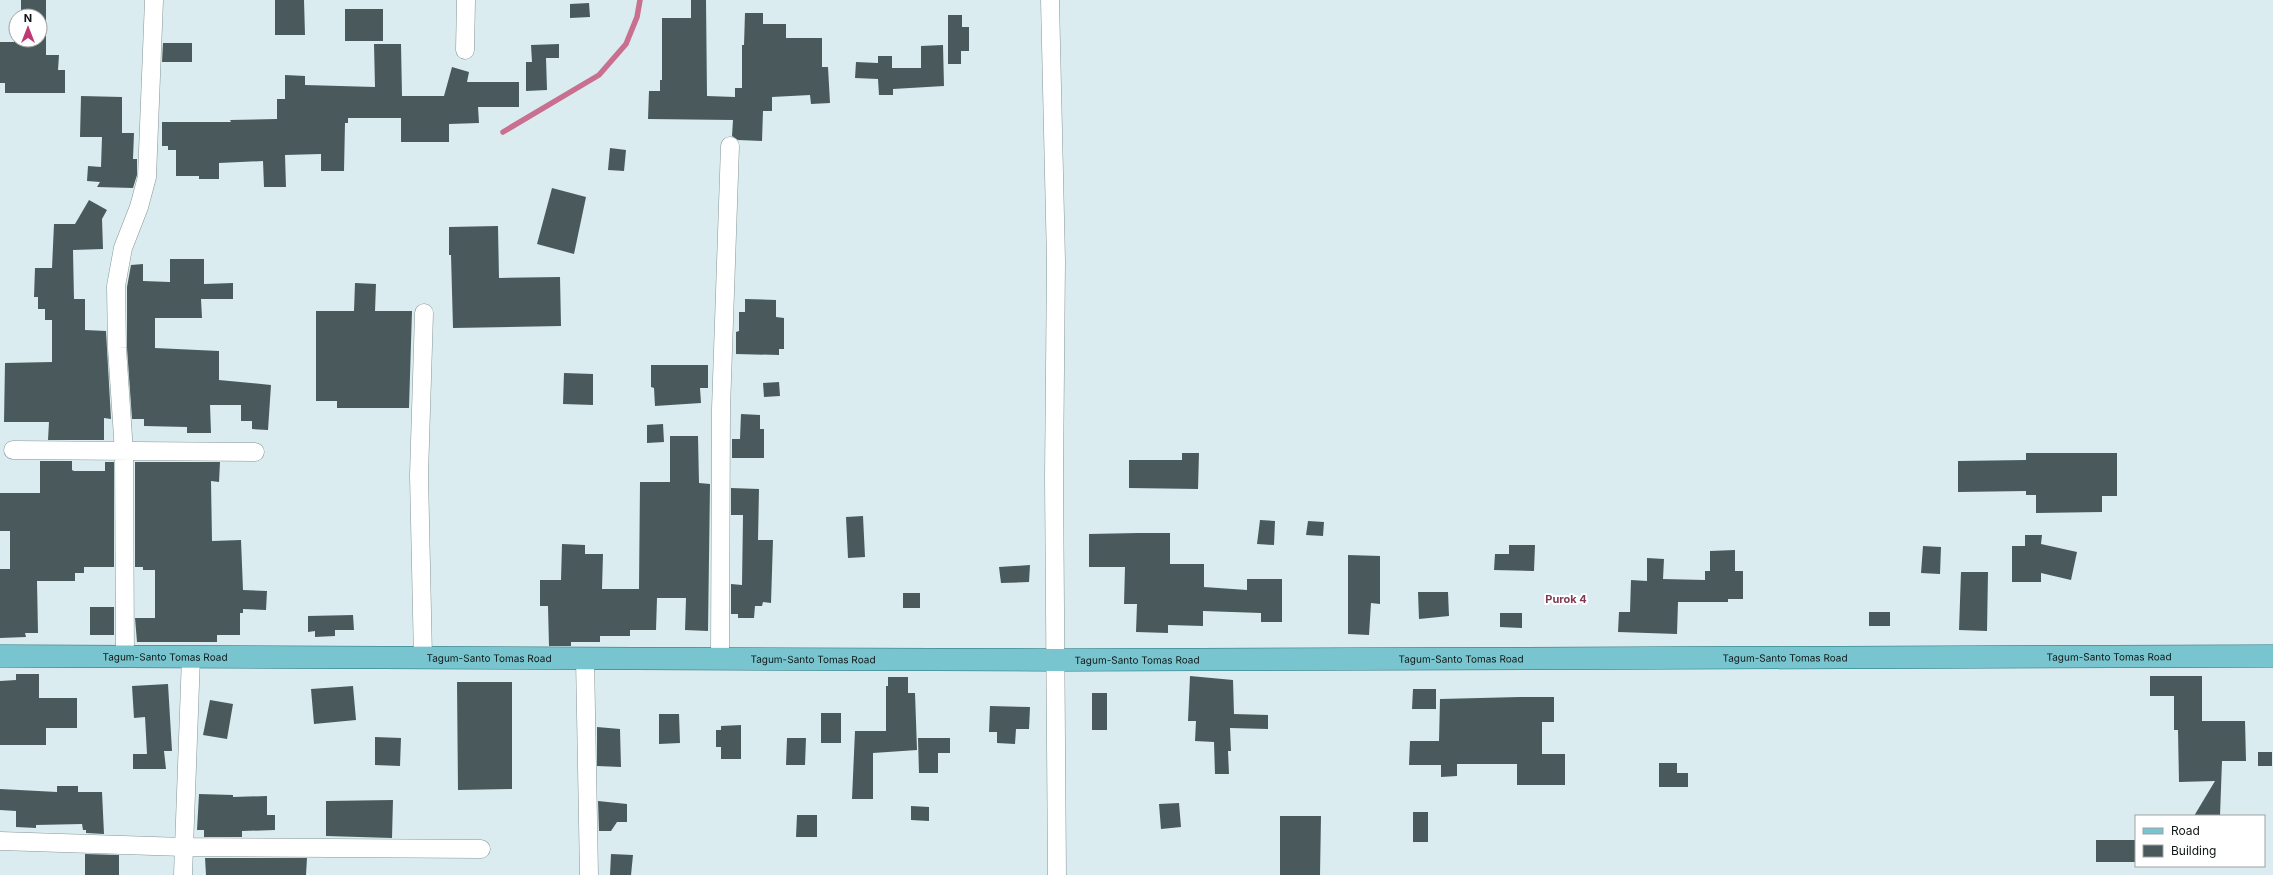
<svg xmlns="http://www.w3.org/2000/svg" width="2273" height="875" font-family="Inter,sans-serif">
<style>
.lines{fill:none;stroke-linecap:round;stroke-linejoin:round}
.stream{stroke:#c96f8f;stroke-width:5.5}
.building{fill:#4a5a5c;fill-rule:evenodd}
.minor-casing{stroke:#869699;stroke-width:19}
.major-casing{stroke:#1a6f79;stroke-width:23}
.minor{stroke:#fff;stroke-width:18}
.major{stroke:#79c5cf;stroke-width:22}
.labels{text-anchor:middle;dominant-baseline:central;stroke-width:4;stroke-linejoin:round;paint-order:stroke}
.street-label{font-size:10px;fill:#0f1516;stroke:#fff}
.neighbourhood-label{font-size:11px;font-weight:bold;fill:#7f3a53;stroke:#fff}
</style>
<rect width="100%" height="100%" fill="#daecef"/>
<g class="lines">
<!-- stream -->
<path class="stream" d="M503,132L599,75L626,44L637,17L640,0"/>
</g>
<!-- building -->
<path class="building" d="M21,0H46V55H59L58,70H65V93H5V83H0V42H14L15,15H21ZM16,16H40V40H16Z
M275,0H304L305,35H275Z
M691,0H706L707,96L735,97V88H742V45H744L745,13H763V24H786V38H822V67H828L830,103L811,104L810,95L772,97V111H763L762,141L738,140L732,136L733,120L648,119L649,91H660V80H662V18H691Z
M589,3L590,17L570,18V4Z
M345,9H383V41H345Z
M948,15H962V27H969V51H961V64H948Z
M163,43H192V62H162Z
M374,44H401L402,96H444L452,67L469,72L467,82H519V107H478L479,123L449,124V142H401V118H348V123H345L344,171H321V154L285,155L286,187H264L263,161L219,163V179H199V176H176V150H168V146H162V122H231L230,120L277,119V99H285V75L305,76V85L375,87Z
M559,44V58H546L547,90L526,91V62H532L531,45Z
M943,45L944,86L893,89V95H879L878,79L855,78L856,62L878,63V56H892V68H921V46Z
M81,96L122,97V133H134L133,159H137V175L133,188L97,187L100,182L87,181L88,166L101,167L102,137H80Z
M610,148L626,150L624,171L608,170Z
M552,188L586,197L574,254L537,244Z
M89,200L107,210L102,219L103,249L73,250L74,299H85V330L106,331L111,419L104,418V440H48L49,422H4L5,363L52,362V320H45V309H38V297H34L35,268H52L54,224H75Z
M498,226L499,278L560,277L561,326L453,328L451,255H449V227Z
M170,259H204V284L233,283V299H201L202,318H155V348L219,351V380L271,385L268,430L252,429V421H241V405H210L211,433H187V427L144,426V419H132L127,348V287L131,265L143,264V281L170,282Z
M355,283L376,284L375,311H412L409,408H337V401H316V311H354Z
M745,299L776,300V317L784,318V349H779V355L736,354V332L739,331V312H745Z
M651,365H708V388H700L701,403L655,406L654,388L651,387Z
M564,373L593,374V405L563,404Z
M779,382L780,396L764,397L763,383Z
M741,414L760,415V429H764V458H732V439H740Z
M663,424L664,442L647,443V425Z
M670,436H698L699,483L710,484L708,631L685,630L686,598H657L656,630H630V636H600V642H571V646H549L548,606H540V580H561L562,544L585,545V554H603L602,589H639L640,482H670Z
M1182,453H1199L1198,489L1129,488V460H1182Z
M2026,453H2117V496H2102V512L2036,513V495H2026V491L1958,492V461L2026,460Z
M40,461H72V470L74,471H105V462H114V567H84V573H75V581H37L38,633H25L26,637L0,638V569H10V531H0V493H40Z
M135,462H220L219,482L211,481L212,541L241,540L243,590L267,591L266,610L243,609V613H240V635H217V642H137L135,618H155V570H143V567H135Z
M731,488L759,489L758,540H773L771,603L763,602L762,606H755L754,618H738V614H731V584L742,585L743,515H731Z
M863,516L865,557L848,558L846,517Z
M1260,520L1275,521L1274,545L1257,544Z
M1308,521L1324,522L1323,536L1306,535Z
M1138,533H1170V564H1204V587L1247,590V579H1282V622H1261V613L1203,611V626L1168,625V633L1136,632L1137,604H1124L1125,567H1089V534Z
M2025,535H2042L2041,544L2077,552L2071,580L2041,573V582H2012V546H2025Z
M1509,545H1535L1534,571L1494,570L1495,554H1509Z
M1923,546L1941,547L1940,574L1921,573Z
M1735,550V571H1743V599H1728V602H1678L1677,634L1618,632L1619,612H1630L1631,580L1647,581V558L1664,559L1663,579L1705,580V571H1710V551Z
M1348,555L1380,556V604L1371,603L1369,635L1348,634Z
M1030,565L1029,582L1001,583L999,567Z
M1961,572H1988L1987,631L1959,630Z
M1418,592H1448L1449,616L1419,619Z
M903,593H920V608H903Z
M90,607H114V635H90Z
M1869,612H1890V626H1869Z
M1500,613H1522V628L1500,627Z
M353,615L354,630H335V636L315,637V631L308,632V616Z
M16,674H39V698H77V728H46V745H0V681L16,680Z
M1190,676L1233,680L1234,714L1268,715V729L1230,728L1231,751H1228L1229,774H1215L1214,742L1195,741L1196,721H1188Z
M2150,676H2202V721H2245L2246,761H2222L2220,816H2194L2215,781L2179,782L2178,730H2174V696H2150Z
M888,677H908V693H915L917,750L873,753V799H852L855,731H886V686H888Z
M457,682H512V789L458,790Z
M168,684L172,751H164L166,769H133V754H147L145,717L134,718L132,686Z
M353,686L356,720L314,724L311,689Z
M1413,689H1436V709H1412Z
M1092,693H1107V730H1092Z
M1520,697H1554V722H1542V754H1565V785H1517V764H1457V776L1441,777V765H1409L1410,741H1439L1440,699Z
M210,700L233,704L227,739L203,735Z
M990,706L1030,707L1029,729H1016L1015,744L997,743V732H989Z
M821,713H841V743H821Z
M659,714H679L680,743L659,744Z
M741,725V759H721V747H716V730H721V726Z
M597,727L620,729L621,767L597,766Z
M375,737L401,738L400,766L375,765Z
M787,738H806L805,765H786Z
M918,738H950V753H938V773H919Z
M2258,752H2272V766H2258Z
M1659,763H1677V773H1688V787H1659Z
M57,786H78V792H102L104,834L86,833V830H83L82,824L36,825V828L16,827V811L0,810V789L57,792Z
M199,794L233,795V797L267,796V815H275V830L242,831V837H204V830H197Z
M393,800L392,838L326,836V801Z
M598,801L627,804V822H617L611,831H599Z
M1179,803L1181,827L1161,829L1159,804Z
M911,806L929,807V821L911,820Z
M1413,812H1428V842H1413Z
M797,815H817V837H796Z
M1280,816H1321L1320,875H1280Z
M2096,840H2136V862H2096Z
M85,854L119,855V875H85Z
M611,854L633,855L631,875H610Z
M205,858H307L306,875H206Z"/>
<g class="lines">
<!-- minor casing -->
<g class="minor-casing">
<path id="minor" d="M1050,0L1056,261L1054,477L1057,875
M465,50L466,0
M13,450L255,452
M125,657L124,452L117,348L116,286L123,248L139,207L147,177L154,0
M423,658L419,475L424,313
M585,658L589,875
M720,659L721,409L730,146
M0,841L184,847L481,849
M183,875L191,657"/>
</g>
<!-- major casing -->
<g class="major-casing">
<g id="major">
<path id="s1" d="M0,656L1056,660L2273,656"/>
</g>
</g>
<!-- minor -->
<use href="#minor" class="minor"/>
<!-- major -->
<use href="#major" class="major"/>
</g>
<g class="labels">
<!-- street labels -->
<g class="street-label">
<text stroke="none"><textPath href="#s1" startOffset="2109">Tagum-Santo Tomas Road</textPath></text>
<text stroke="none"><textPath href="#s1" startOffset="165">Tagum-Santo Tomas Road</textPath></text>
<text stroke="none"><textPath href="#s1" startOffset="1785">Tagum-Santo Tomas Road</textPath></text>
<text stroke="none"><textPath href="#s1" startOffset="489">Tagum-Santo Tomas Road</textPath></text>
<text stroke="none"><textPath href="#s1" startOffset="1461">Tagum-Santo Tomas Road</textPath></text>
<text stroke="none"><textPath href="#s1" startOffset="813">Tagum-Santo Tomas Road</textPath></text>
<text stroke="none"><textPath href="#s1" startOffset="1137">Tagum-Santo Tomas Road</textPath></text>
</g>
<!-- neighbourhood labels -->
<g class="neighbourhood-label">
<text x="1566" y="599">Purok 4</text>
</g>
</g>
<!-- legend -->
<rect x="2135" y="815" width="130" height="52" fill="#ffffff" stroke="#9fa1a2"/>
<rect x="2143" y="828" width="20" height="6" fill="#79c5cf" stroke="#9fa1a2"/>
<text x="2171" y="835" font-size="12" fill="#0f1516">Road</text>
<rect x="2143" y="845" width="20" height="12" fill="#4a5a5c" stroke="#9fa1a2"/>
<text x="2171" y="855" font-size="12" fill="#0f1516">Building</text>
<!-- north arrow -->
<g transform="translate(28 28)"><circle r="19" fill="#ffffff" stroke="#9fa1a2"/>
<path d="M0-3L7 15L0 10L-7 15Z" fill="#c03773"/>
<text y="-6" font-size="11" font-weight="bold" text-anchor="middle" fill="#0f1516">N</text>
</g>
</svg>
